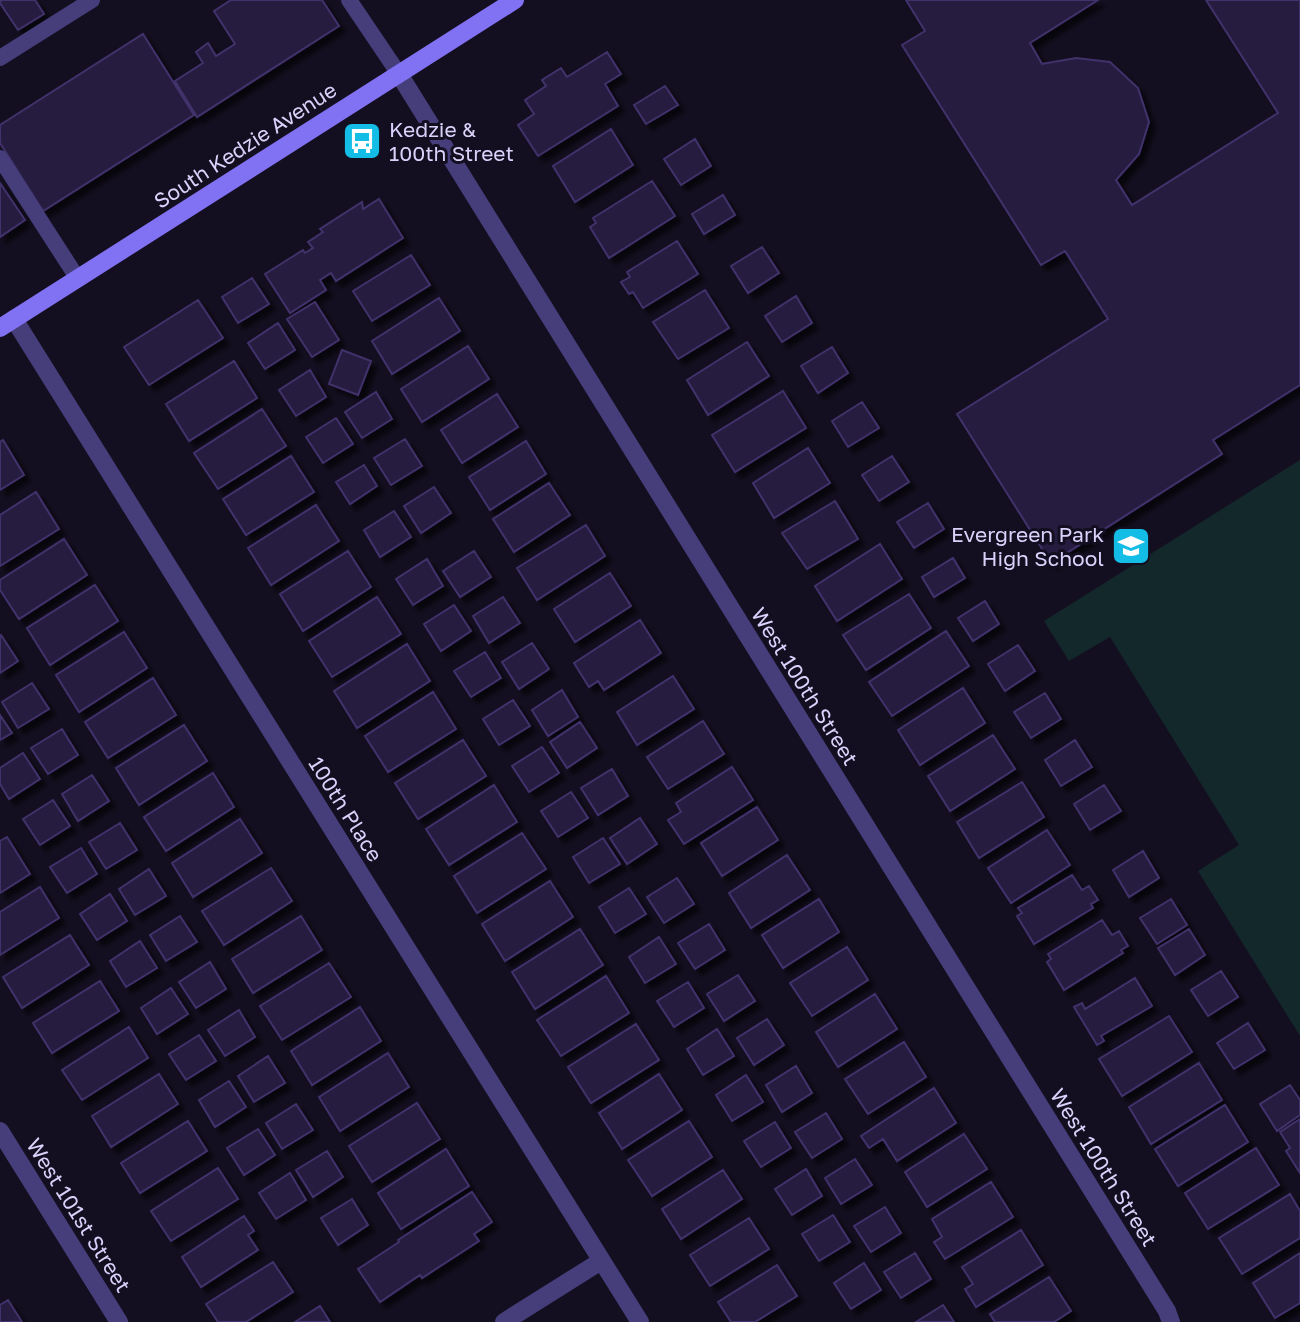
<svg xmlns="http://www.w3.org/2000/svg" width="1300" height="1322" font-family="'Golos Text',sans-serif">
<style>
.green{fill:#13282a}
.building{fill:#271d40;stroke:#41316a;stroke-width:2;filter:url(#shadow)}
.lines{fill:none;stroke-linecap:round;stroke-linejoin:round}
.lane{stroke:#463e7b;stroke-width:16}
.street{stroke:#463e7b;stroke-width:18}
.secondary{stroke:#8171f3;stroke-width:18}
.labels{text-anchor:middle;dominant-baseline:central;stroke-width:6;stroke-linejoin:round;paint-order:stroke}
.poi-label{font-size:21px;fill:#dbd2fb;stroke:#140f20;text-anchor:start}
.street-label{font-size:21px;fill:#dbd2fb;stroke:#140f20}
</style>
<defs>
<filter id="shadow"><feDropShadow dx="6" dy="6" stdDeviation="2" flood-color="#0009"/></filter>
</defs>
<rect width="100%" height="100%" fill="#140f20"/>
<!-- green -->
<path class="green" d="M1300,460V1036L1198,871L1239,845L1110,637L1069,661L1044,621Z"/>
<!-- building -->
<path class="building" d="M1,0H35L44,14L18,30L0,3Z
M231,0H322L339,26L197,117L175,81L203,63L196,52L208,43L216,56L235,44L214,11Z
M906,0H1098L1030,43L1042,64L1076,58L1110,62L1138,88L1149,122L1139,154L1116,180L1132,205L1278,113L1206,0H1300V385L1213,440L1222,454L1051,563L957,414L1108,319L1065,251L1041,265L902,45L925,31Z
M143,34L194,115L43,211L0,143V125Z
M607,52L621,74L605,84L618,106L538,156L518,125L534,114L525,100L546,86L542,80L561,68L567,77Z
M665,86L678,105L646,124L634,105Z
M611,129L633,165L575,202L553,166Z
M695,139L711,166L681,185L664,159Z
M652,181L675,216L609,258L590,227L596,223L593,218Z
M0,183L25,220L0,237Z
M723,195L735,215L704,234L692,214Z
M379,199L403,238L336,281L331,273L320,280L326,290L290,313L265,274L303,250L305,253L313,248L308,242L323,232L320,229L362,202L363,209Z
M677,241L698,274L643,308L633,292L629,294L621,282L630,277L627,272Z
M762,247L779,273L748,293L731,266Z
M411,255L430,285L372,321L353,291Z
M252,278L269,304L238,323L222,297Z
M705,290L729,328L678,359L653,322Z
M796,296L812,323L782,342L765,316Z
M439,298L460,331L392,374L372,341Z
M198,300L223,338L149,385L124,347Z
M315,302L339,340L312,357L287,319Z
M278,323L295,350L265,369L248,343Z
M747,342L769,376L708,415L687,380Z
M468,346L489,379L422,422L401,389Z
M832,347L848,373L818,393L801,366Z
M342,350L371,361L358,395L329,384Z
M234,361L257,398L189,441L166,404Z
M310,370L326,397L296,416L279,390Z
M783,391L806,428L735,472L712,435Z
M376,392L392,419L362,438L345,412Z
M497,394L518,427L462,463L441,430Z
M862,402L879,428L848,447L832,421Z
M262,409L286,446L218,489L194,453Z
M336,418L353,444L323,463L306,437Z
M405,439L422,466L391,485L374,458Z
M3,440L24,475L0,490V442Z
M526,441L546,474L490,510L469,477Z
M808,448L830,483L774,518L753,483Z
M291,456L314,492L246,535L223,499Z
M892,456L909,482L879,501L862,475Z
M364,465L377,486L350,504L336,482Z
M549,483L570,515L514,552L493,519Z
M434,487L451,513L421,533L404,506Z
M36,492L59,529L0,566V515Z
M835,501L858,539L807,569L782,533Z
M928,503L944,529L914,548L897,522Z
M316,505L339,541L271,585L248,548Z
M394,511L411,537L380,557L364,530Z
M586,525L605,556L537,600L517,568Z
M64,539L87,575L19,619L0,590V580Z
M880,544L902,579L837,621L815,586Z
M348,551L371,587L303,631L280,594Z
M474,551L491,577L460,597L443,571Z
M953,558L965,578L934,597L922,577Z
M427,559L443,586L413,605L396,579Z
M610,573L631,606L575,642L554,609Z
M95,585L118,621L50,665L27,628Z
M909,594L931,628L866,670L843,635Z
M377,597L401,634L332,677L309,641Z
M503,597L520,623L489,643L473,616Z
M985,601L999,624L973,641L958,618Z
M454,605L471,631L441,651L424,624Z
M640,620L661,653L604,690L598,681L589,687L574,663Z
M946,631L969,666L892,716L869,682Z
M124,632L147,668L79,712L56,675Z
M1,635L18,661L0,673V636Z
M532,643L549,669L519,689L502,662Z
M407,644L430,681L357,728L334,691Z
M1018,645L1035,671L1005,691L988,664Z
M485,652L501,678L471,697L454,671Z
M673,676L694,709L637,745L617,712Z
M153,678L176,715L108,758L85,722Z
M32,683L49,709L18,728L2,702Z
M963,688L985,723L920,765L898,730Z
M562,690L578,717L548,736L532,710Z
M433,692L456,729L388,772L365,736Z
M1045,693L1061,719L1031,738L1014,712Z
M513,700L530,726L499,745L483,719Z
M0,715L12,733L0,740Z
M703,721L724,754L668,789L647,757Z
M580,722L597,748L567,768L550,742Z
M184,725L207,761L139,805L116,768Z
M62,729L78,755L48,774L31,748Z
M993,735L1015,769L950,811L928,776Z
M463,740L486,776L418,819L395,783Z
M1075,740L1092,767L1061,786L1045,760Z
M542,747L559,773L529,792L512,766Z
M23,753L40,779L9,799L0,784V768Z
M732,767L753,800L684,844L668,820L681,812L676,803Z
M612,769L628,796L598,815L581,788Z
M213,773L234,807L166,851L144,817Z
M92,775L109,801L78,821L62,794Z
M1022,782L1044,817L979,858L957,822Z
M494,785L517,822L449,865L426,829Z
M1104,785L1121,811L1090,830L1074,804Z
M571,792L588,818L558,837L541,811Z
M53,800L70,826L40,845L23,819Z
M757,807L778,840L722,876L701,843Z
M640,818L657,844L627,864L610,838Z
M240,819L262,853L193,897L172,863Z
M120,823L137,850L106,869L89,842Z
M1047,830L1070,865L1011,903L988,868Z
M522,833L546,869L477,913L454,876Z
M7,837L30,874L0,893V841Z
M603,838L620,864L589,883L573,857Z
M81,848L97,874L67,893L50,867Z
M1143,851L1159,878L1129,897L1113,870Z
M787,855L810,890L751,928L729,893Z
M271,868L292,901L224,945L202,911Z
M149,869L166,896L135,915L119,889Z
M1072,875L1082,890L1089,886L1098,900L1091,904L1093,908L1034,944L1017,916L1022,913L1018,908Z
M677,878L694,904L664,923L647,897Z
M550,881L573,917L505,961L482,924Z
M40,887L59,918L0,955V912Z
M629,888L646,914L615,933L599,907Z
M110,894L127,921L97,940L80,914Z
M819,899L839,932L783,968L762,935Z
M1171,899L1187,925L1157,944L1140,918Z
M180,916L197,942L166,961L150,935Z
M301,916L322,950L253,993L232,959Z
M1102,920L1112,935L1119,931L1128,946L1121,950L1123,953L1064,990L1047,962L1051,959L1048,954Z
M709,924L725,950L695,969L678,943Z
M580,929L603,965L535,1009L512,972Z
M1189,929L1205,955L1175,975L1158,948Z
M70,935L89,965L22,1008L3,977Z
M659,937L676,964L645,983L629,957Z
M140,941L157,968L126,987L110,961Z
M847,947L868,980L812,1016L790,983Z
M210,962L226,989L196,1008L179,982Z
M329,963L351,997L282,1040L260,1006Z
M1221,971L1238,997L1208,1016L1191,990Z
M738,975L755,1001L724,1021L707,994Z
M606,976L629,1013L561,1056L537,1020Z
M1135,978L1152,1006L1101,1036L1104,1041L1097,1045L1074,1007L1082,1003L1085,1009Z
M100,981L119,1011L52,1053L33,1023Z
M688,982L704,1008L674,1027L657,1001Z
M171,988L188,1014L157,1034L141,1008Z
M875,994L897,1029L838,1067L816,1032Z
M360,1007L381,1041L312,1085L291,1051Z
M239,1010L255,1037L225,1056L208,1030Z
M1169,1016L1192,1052L1122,1096L1099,1059Z
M767,1019L784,1045L754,1065L737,1038Z
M1248,1023L1265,1050L1234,1069L1217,1043Z
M636,1024L659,1060L591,1103L568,1067Z
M129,1027L148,1058L82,1100L62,1070Z
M717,1029L734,1056L703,1075L687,1049Z
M199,1035L216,1061L186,1080L169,1054Z
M904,1042L926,1077L868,1114L845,1079Z
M388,1053L409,1087L340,1131L319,1097Z
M268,1056L285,1083L254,1102L238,1076Z
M1199,1063L1222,1100L1151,1144L1129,1107Z
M796,1066L812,1093L782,1112L766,1085Z
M159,1074L178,1104L111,1147L92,1116Z
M659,1074L682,1110L622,1149L599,1113Z
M746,1075L763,1102L732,1121L716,1095Z
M229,1081L246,1107L215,1127L199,1100Z
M1290,1085L1300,1100V1115L1277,1131L1260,1104Z
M934,1088L956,1123L897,1161L883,1139L869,1148L861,1136Z
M417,1103L440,1139L372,1182L349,1146Z
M296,1104L313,1130L282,1149L266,1123Z
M1225,1105L1248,1142L1178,1186L1155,1149Z
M826,1113L842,1139L812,1158L795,1132Z
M1300,1119V1173L1286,1151L1290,1148L1280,1132Z
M188,1121L207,1151L140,1193L121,1163Z
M689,1121L712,1157L652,1196L628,1160Z
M775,1122L791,1148L761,1167L744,1141Z
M258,1129L275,1155L244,1175L227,1148Z
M964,1134L987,1169L927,1207L905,1172Z
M1256,1148L1279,1185L1208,1229L1185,1193Z
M446,1149L469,1186L401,1229L378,1193Z
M327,1151L343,1177L313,1197L296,1170Z
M855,1159L872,1185L841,1204L825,1178Z
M218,1168L238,1199L171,1241L151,1211Z
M806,1169L822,1196L792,1215L775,1189Z
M723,1170L742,1199L681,1239L662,1209Z
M290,1173L306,1200L276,1219L259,1193Z
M991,1182L1013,1217L945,1259L934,1242L942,1237L932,1219Z
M472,1192L492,1222L474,1234L479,1241L422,1278L420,1275L380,1302L358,1269L399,1242L398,1240Z
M1290,1194L1300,1211V1238L1242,1274L1219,1238Z
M352,1199L368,1225L338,1245L321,1218Z
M885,1207L901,1233L871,1252L854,1226Z
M833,1215L850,1242L819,1261L802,1234Z
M244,1216L254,1231L248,1235L258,1250L201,1287L182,1257Z
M749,1218L769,1249L710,1286L690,1255Z
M1021,1230L1043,1265L976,1307L965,1289L973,1284L962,1267Z
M915,1253L931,1279L901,1298L884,1272Z
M1300,1253V1303L1275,1318L1253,1283Z
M273,1262L293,1292L246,1322H218L206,1304Z
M864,1263L881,1290L851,1309L834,1283Z
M777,1265L797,1296L755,1322H731L718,1302Z
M1049,1277L1071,1311L1054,1322H995L990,1314Z
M8,1300L22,1322H0V1305Z
M943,1305L954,1322H916Z
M320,1306L330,1322H295Z"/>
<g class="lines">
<!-- lane -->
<path class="lane" d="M349,0L399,74
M0,58L92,0
M0,158L78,279"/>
<!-- street -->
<path class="street" d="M399,74L1167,1311L1171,1322
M14,319L640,1322
M0,1131L119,1322
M504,1322L601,1261"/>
<!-- secondary -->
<path class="secondary" d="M0,328L515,0"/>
</g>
<!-- icons -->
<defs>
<g id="bus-square" transform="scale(2.0125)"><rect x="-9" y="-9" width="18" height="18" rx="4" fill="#14bde6" stroke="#140f20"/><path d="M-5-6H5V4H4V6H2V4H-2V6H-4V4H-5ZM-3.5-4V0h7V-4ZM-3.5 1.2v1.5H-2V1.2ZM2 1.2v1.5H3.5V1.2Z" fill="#fff"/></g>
<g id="school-square" transform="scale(2.0125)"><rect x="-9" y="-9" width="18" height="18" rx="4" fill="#14bde6" stroke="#140f20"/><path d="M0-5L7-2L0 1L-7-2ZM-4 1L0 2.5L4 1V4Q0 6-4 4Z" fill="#fff"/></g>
</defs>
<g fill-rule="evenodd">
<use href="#bus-square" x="362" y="141"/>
<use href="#school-square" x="1131" y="546"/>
</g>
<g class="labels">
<!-- poi labels -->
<g class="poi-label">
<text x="389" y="129">Kedzie &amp;<tspan x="389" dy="24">100th Street</tspan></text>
<text x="1104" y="534" text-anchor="end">Evergreen Park<tspan x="1104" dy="24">High School</tspan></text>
</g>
<!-- street labels -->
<g class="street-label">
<text transform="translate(245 145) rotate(-33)">South Kedzie Avenue</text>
<text transform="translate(805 686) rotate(58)">West 100th Street</text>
<text transform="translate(346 809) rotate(58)">100th Place</text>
<text transform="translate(1104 1167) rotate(58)">West 100th Street</text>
<text transform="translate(79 1215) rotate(58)">West 101st Street</text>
</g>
</g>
</svg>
